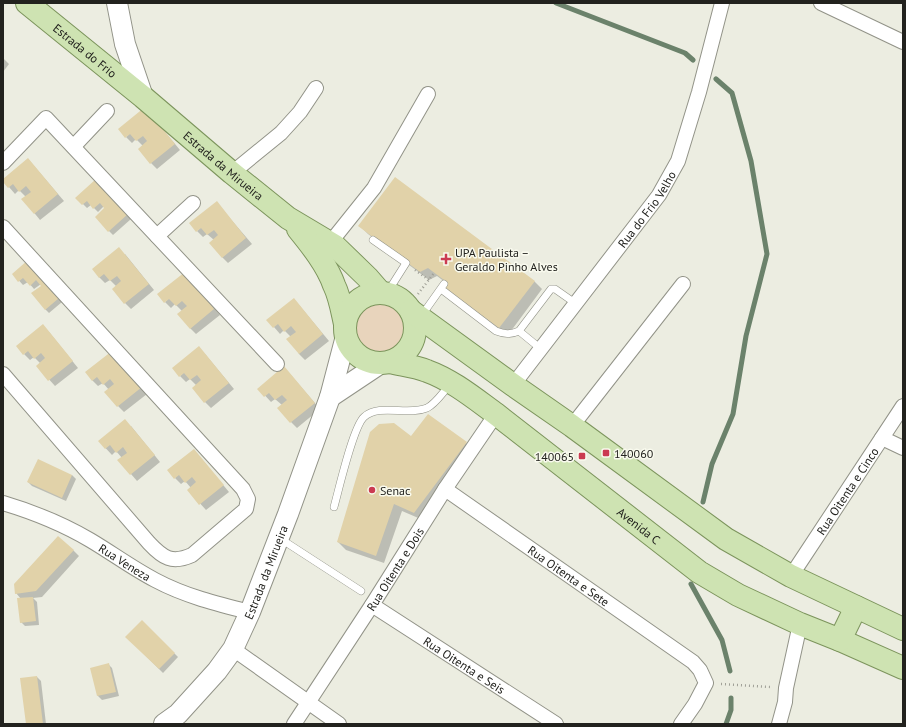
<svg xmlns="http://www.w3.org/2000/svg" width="906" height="727" font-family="'PT Sans',sans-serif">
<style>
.green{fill:#e8d4bc}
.shadow{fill:#0003}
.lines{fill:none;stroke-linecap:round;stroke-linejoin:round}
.stream{stroke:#6b826b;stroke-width:5}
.building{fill:#e1d2a9}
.lane-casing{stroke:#929388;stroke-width:8}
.street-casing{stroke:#929388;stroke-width:16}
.secondary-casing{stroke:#929388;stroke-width:22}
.primary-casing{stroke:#7c945c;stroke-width:24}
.path{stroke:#9f9f96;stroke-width:2.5;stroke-dasharray:1 3;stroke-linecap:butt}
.lane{stroke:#fff;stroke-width:7}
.street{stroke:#fff;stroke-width:14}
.secondary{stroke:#fff;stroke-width:20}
.primary{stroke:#cee3b2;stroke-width:22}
.poi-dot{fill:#cb3a51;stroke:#f9faee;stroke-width:1.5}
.labels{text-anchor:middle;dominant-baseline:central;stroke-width:3;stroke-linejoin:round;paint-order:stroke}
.street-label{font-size:12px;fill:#22221e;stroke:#f9faee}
.poi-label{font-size:12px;fill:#22221e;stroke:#f9faee;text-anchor:start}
</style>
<rect width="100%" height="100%" fill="#ecede1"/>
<!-- green -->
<path class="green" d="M354 330a27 27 0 1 1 54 0a27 27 0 1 1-54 0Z"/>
<!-- shadow -->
<path class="shadow" d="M3,58L9,64L3,72Z
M151,115L180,150L157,169L151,163L143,146L136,139L132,143L126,137Z
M28,159L64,201L40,220L23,199L26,197L19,190L15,194L3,180Z
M100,184L131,219L113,235L109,231L106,208L104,206L98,212L91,205L87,208L77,198Z
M222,209L252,244L228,263L222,257L214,240L207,234L203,237L197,231Z
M360,226L534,281L542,289L508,335L455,296L449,285L437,276L429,280L368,234Z
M125,254L154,290L131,309L125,303L116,286L110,280L105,283L99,277Z
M32,266L62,302L49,313L45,309L42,286L41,284L34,289L28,282L23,285L13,274Z
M190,279L220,315L196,334L190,328L182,311L175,304L171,308L165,302Z
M299,305L329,341L305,360L299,354L291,337L284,330L280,334L268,320Z
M49,332L78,368L55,386L37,366L40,363L34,357L30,360L24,354Z
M112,352L147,394L124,412L118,406L109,390L103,383L98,386L92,380Z
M205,354L234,389L211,408L205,402L196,385L190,379L186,382L180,376Z
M290,374L320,409L297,428L291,422L282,405L275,399L271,402L259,389Z
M131,426L160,462L137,481L119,460L122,458L116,451L112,455L99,441Z
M411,437L466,443L474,451L423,520L402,511L384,563L346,550L338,542Z
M194,450L229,492L206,510L188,490L191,488L185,481L181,484L175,478Z
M72,475L76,479L66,501L32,486L28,482Z
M73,550L79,556L42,597L33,598L37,602L39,625L25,626L21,622V599L16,593Z
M142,621L178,657L163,673L127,637Z
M108,664L112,668L119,696L102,700L98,696L91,669Z
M37,677L41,681L46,724H27Z"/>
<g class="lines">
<!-- stream -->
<path class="stream" d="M556,3L685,53L693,60
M703,502L712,464L733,414L746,336L767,254L751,161L732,93L716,79
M691,584L722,640L730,671
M726,724L731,710V698"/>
</g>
<!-- building -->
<path class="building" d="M145,107L175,144L150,164L138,149L147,141L143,136L136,141L130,134L125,138L118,129Z
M28,158L58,194L34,214L21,199L31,192L26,186L19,192L13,184L8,188L3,182V179Z
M395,177L535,281L499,328L445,288L448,283L428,268L420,272L358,226Z
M96,179L128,214L108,232L95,217L104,208L100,203L93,209L87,201L82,205L75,198Z
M217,201L246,238L222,258L209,243L218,235L214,230L207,235L201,228L196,232L189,223Z
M119,247L149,284L124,304L112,289L121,281L117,276L110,281L104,274L99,278L92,269Z
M28,260L59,298L45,310L31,293L41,286L36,280L30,286L23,278L18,282L12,274Z
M185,272L214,309L190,329L177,314L187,306L182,301L176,306L169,299L164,303L157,294Z
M294,298L323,334L299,354L286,339L296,332L291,326L284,332L278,324L273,328L266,320Z
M43,324L73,361L48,381L36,366L45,358L41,353L34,359L28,351L23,355L16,346Z
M199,346L229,383L204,403L192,388L201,380L197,375L190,380L184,373L179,377L172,368Z
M112,351L142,387L117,407L104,392L114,384L110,379L103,385L97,377L92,381L85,372Z
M284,366L315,403L290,423L277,408L287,400L282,395L275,400L269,393L264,397L257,389Z
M428,414L467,442L414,513L394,504L376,556L337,542L370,432L379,424L394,423L411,436Z
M125,419L155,455L130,475L117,460L127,453L123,447L116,453L110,445L105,449L98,441Z
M194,449L224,485L199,505L187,490L196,482L192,477L185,483L179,475L174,479L167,470Z
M38,459L72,475L62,498L27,482Z
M58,536L74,550L36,591L15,594L14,584Z
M33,597L36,621L20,623L17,598Z
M142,620L175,653L159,669L125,637Z
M109,663L116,692L97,696L90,668Z
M37,676L43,724H26L20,678Z"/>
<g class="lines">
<!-- lane casing -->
<g class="lane-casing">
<path id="lane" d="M373,240L406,263L387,293
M441,289L496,331C504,334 510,335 519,331L551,289H555L575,303
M422,315L444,284
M519,331L541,349
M334,507C339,489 353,427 364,417C379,403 408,416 427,408C435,404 441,395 447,388
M287,543L361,591"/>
</g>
<!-- street casing -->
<g class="street-casing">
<g id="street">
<path d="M821,3L903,42"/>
<path d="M74,146L107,111"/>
<path d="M3,163L46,118L277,364"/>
<path d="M232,173L281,133L300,112L316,88"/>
<path d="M3,227L243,489L248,499L246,509L192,555C172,564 163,558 149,543L3,374"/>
<path d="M157,236L193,203"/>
<path d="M330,243L374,188L428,94"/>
<path id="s1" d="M513,385L659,195L678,161L699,92L722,3"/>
<path d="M572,426L683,284"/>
<path d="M882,438L903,448"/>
<path id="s2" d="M445,489L693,662L700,670L706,683L695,704L681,724"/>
<path id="s3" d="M3,503C33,512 63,524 90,540C112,553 132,568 155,580C185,596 217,604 250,612"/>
<path id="s4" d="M791,576L903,406"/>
<path id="s5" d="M372,605L556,724"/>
<path d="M233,649L339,724"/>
<path id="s6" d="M294,724L372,605L445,489L496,414"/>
<path d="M779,724L785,702L786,688L800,624"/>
</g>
</g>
<!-- secondary casing -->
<g class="secondary-casing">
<g id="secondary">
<path d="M117,3L125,44L143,97"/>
<path d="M330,397L381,363"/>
<path id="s7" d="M164,724L178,714L217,671L233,649L250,612L288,514L330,397L346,336"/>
</g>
</g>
<!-- primary casing -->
<g class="primary-casing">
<g id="primary">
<path id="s8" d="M27,3L143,97L232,173L288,218L335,246L368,278L381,293"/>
<path d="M298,229C311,245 327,265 334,285C340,297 342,311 345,324"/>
<circle cx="380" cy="328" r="35"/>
<path d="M411,311L513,385L572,426L726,539L791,576L903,629"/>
<path id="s9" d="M390,362C402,365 415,366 427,371C452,380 474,398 496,414L699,572L738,595L800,624L840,640L903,668"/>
<path d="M840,640L856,607"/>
</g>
</g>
<!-- path -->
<path class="path" d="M415,270L429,280
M418,294L434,273
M721,684L771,687"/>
<!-- lane -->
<use href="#lane" class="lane"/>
<!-- street -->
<use href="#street" class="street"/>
<!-- secondary -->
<use href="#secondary" class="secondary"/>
<!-- primary -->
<use href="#primary" class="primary"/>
</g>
<!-- markers -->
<g class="poi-dot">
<path d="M444 253h4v4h4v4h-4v4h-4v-4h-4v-4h4z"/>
<rect x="602" y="449" width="8" height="8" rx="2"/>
<rect x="578" y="452" width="8" height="8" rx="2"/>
<circle cx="372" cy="490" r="4"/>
</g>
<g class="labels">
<!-- street labels -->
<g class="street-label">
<text stroke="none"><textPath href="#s8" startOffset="75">Estrada do Frio</textPath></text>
<text stroke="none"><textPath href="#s8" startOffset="255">Estrada da Mirueira</textPath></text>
<text stroke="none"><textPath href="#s1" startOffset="221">Rua do Frio Velho</textPath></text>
<text stroke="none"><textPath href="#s4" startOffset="102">Rua Oitenta e Cinco</textPath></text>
<text stroke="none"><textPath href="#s9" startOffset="301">Avenida C</textPath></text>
<text stroke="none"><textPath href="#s3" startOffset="136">Rua Veneza</textPath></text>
<text stroke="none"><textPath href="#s6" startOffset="185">Rua Oitenta e Dois</textPath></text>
<text stroke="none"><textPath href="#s7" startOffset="186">Estrada da Mirueira</textPath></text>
<text stroke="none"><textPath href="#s2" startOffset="151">Rua Oitenta e Sete</textPath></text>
<text stroke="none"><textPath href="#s5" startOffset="110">Rua Oitenta e Seis</textPath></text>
</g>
<!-- poi labels -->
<g class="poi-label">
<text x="455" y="252">UPA Paulista –<tspan x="455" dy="14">Geraldo Pinho Alves</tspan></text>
<text x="614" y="453">140060</text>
<text x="574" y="456" text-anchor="end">140065</text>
<text x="380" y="490">Senac</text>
</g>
</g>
<!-- border -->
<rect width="906" height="727" fill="none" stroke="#22221e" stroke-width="8"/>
</svg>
